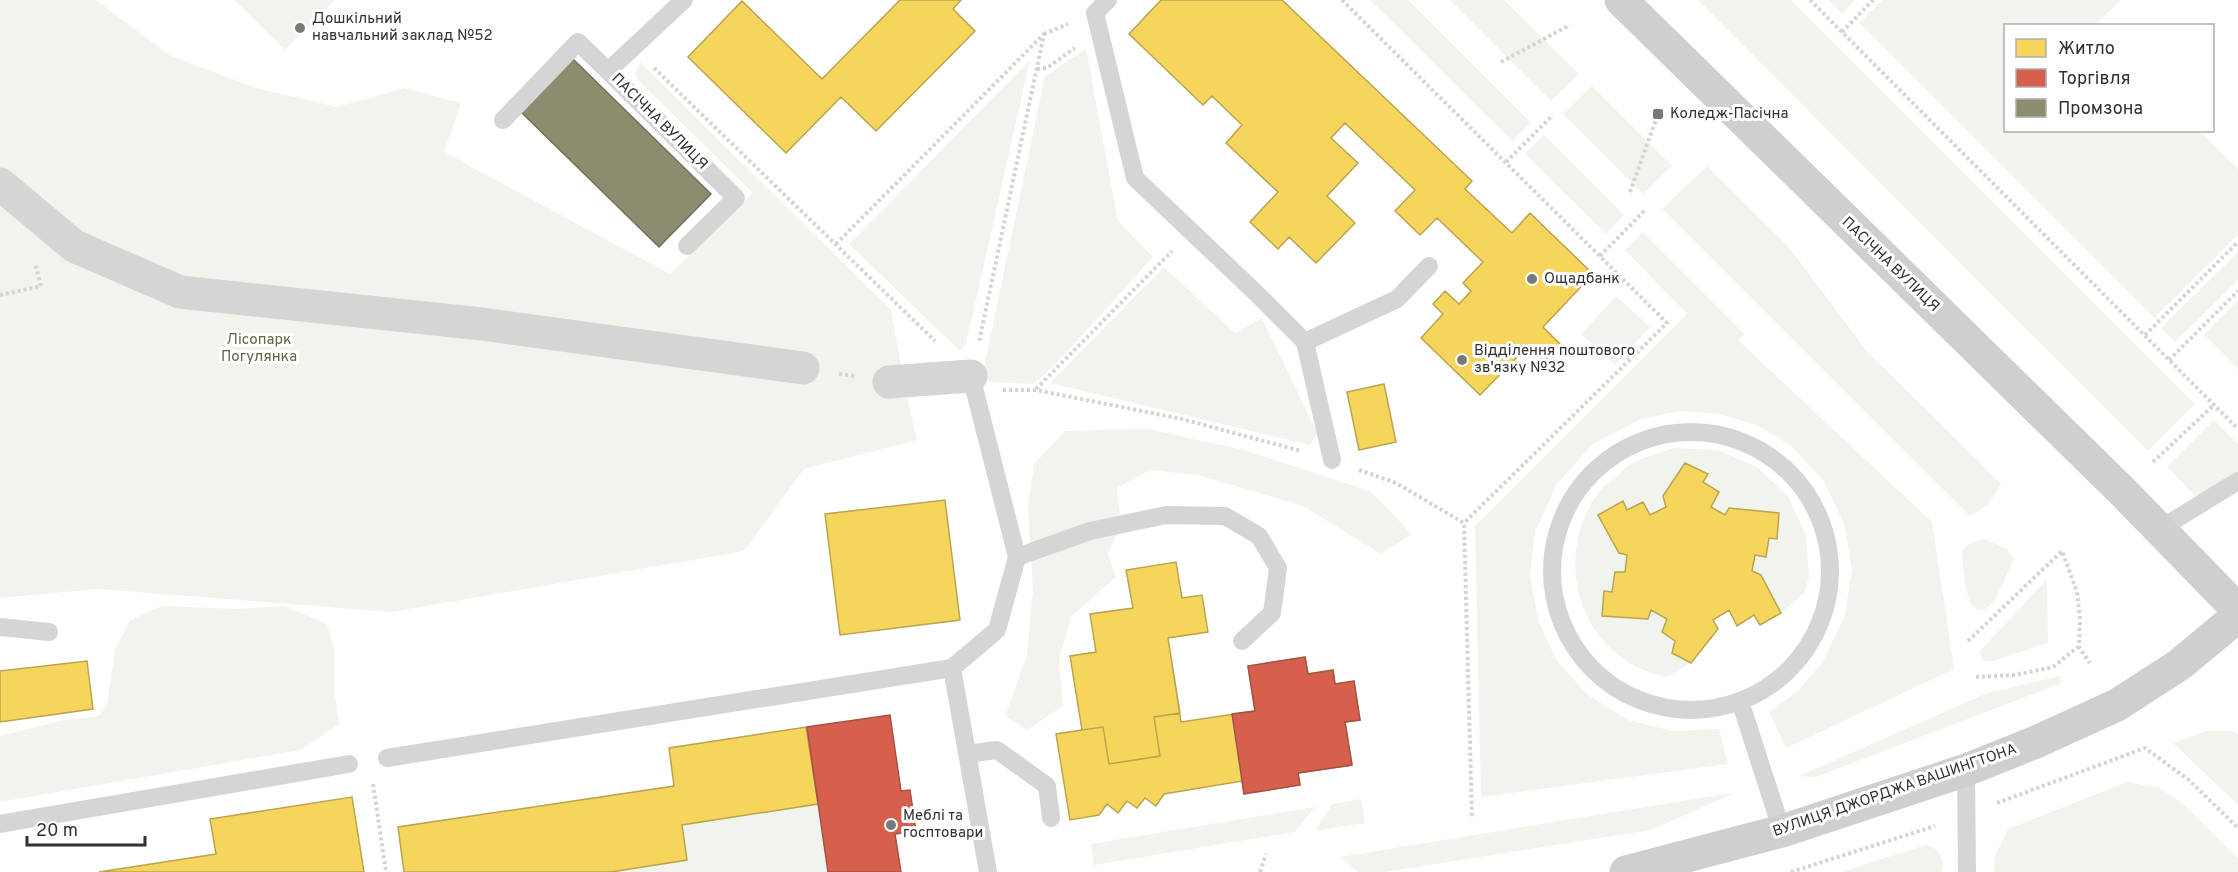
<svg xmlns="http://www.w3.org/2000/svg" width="2238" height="872" font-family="Overpass,sans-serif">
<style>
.green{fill:#f1f3ed}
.homes{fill:#f6d55c;stroke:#bba44f;stroke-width:1.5}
.shops{fill:#d6604d;stroke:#a45245;stroke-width:1.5}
.industry{fill:#8c8c6e;stroke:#71715c;stroke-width:1.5}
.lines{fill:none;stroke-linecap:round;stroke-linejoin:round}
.path{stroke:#d4d4d4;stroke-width:4;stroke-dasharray:3 3;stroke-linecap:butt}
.lane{stroke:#d5d5d5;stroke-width:18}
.street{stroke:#d5d5d5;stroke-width:33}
.secondary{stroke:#cfcfcf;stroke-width:33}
.poi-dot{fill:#797979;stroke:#fff;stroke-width:2}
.labels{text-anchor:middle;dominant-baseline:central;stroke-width:6;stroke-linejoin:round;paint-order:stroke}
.poi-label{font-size:15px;fill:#313131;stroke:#fff;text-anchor:start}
.street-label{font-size:15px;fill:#313131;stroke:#fff}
.park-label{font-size:15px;fill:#596942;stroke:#fff}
</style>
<rect width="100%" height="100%" fill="#fff"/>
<!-- green -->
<path class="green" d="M0,0H96L171,56L256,88L337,107L404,88L461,103L444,152L670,274L753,193L638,80L635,73L640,62L891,310L905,388L917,440L804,469L744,551L392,612L98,589L0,598Z
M234,0H335L285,50Z
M1370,0H1408L1531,123L1512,141Z
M1450,0H1504L1579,74L1551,101Z
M1698,0H1791L2195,404L2148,451Z
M1828,0H1855L1842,14Z
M1882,0H2121L2095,25L2006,26V130L2200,131L2238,169V235L2154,318L1859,23Z
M1086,49L1118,221L1153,257L1054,366L1034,384L989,382L983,372L1045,76Z
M1030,60L966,344L960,351L849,244Z
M1592,86L1672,166L1643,194L1563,114Z
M1544,135L1624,215L1606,234L1525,154Z
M1707,166L1788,246L1866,350L2001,484L1988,505L1970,516L1662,209Z
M1643,232L1744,334L1738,340L1932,522L1954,669L1786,748L1769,712L1798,691L1822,663L1845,615L1852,570L1844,523L1823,480L1790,445L1756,425L1719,414L1680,411L1641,419L1593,444L1557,484L1535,532L1530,576L1538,620L1557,661L1588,695L1628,720L1673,731L1719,729L1728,764L1481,797L1475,526L1687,314L1625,250Z
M2238,252V280L2175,342L2161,328Z
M1164,267L1235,333L1262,318L1317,433L1310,445L1050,383Z
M1616,296L1650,327L1615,365L1581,334Z
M2238,300V369L2204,335Z
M2214,420L2238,444V477L2207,508L2167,467Z
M1148,429L1244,450L1370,491L1412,534L1381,554L1303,506L1198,475L1150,470L1117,488L1121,525L1108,554L1116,577L1071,617L1059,659L1063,706L1027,730L1005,716L1027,655L1033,591L1028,507L1034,464L1065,431Z
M1673,448L1718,450L1757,467L1788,496L1806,535L1809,578L1804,593L1781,613L1761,575L1752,571L1755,555L1766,556L1769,538L1777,539L1779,513L1729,508L1725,515L1711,507L1719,493L1703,482L1707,474L1663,496L1666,507L1650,515L1627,510L1599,516L1619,553L1627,555L1625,572H1615L1612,592H1604L1602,616L1647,619L1651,610L1667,619L1662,632L1675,641L1672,653L1691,663L1666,677C1581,660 1549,560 1599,492C1602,487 1608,483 1613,480C1619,474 1626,466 1634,462C1646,456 1660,453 1673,448Z
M1984,539L2007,549L2014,559L1994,602L1984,610C1979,610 1975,609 1971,605C1968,601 1961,560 1962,554C1964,543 1976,541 1984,539Z
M2047,579L2048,643L1993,661H1983L1979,652Z
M162,606L238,609L285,606L327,624L335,650V695L339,724L301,750L0,802V736L64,720L99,716L107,704L115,650L130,620Z
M2059,676L2062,683L1816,777L1799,776L1985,694Z
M2206,731H2232L2238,734V805L2173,743Z
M2127,782L2160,788L2186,806L2238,858V872H1994L1995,856L2008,829Z
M1737,792L1651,830L1385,872H1358L1340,857Z
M1361,799L1365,823L1315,831L1332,804Z
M818,804L827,872H611L687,860L682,825Z
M1315,807L1295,832L1094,865L1091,844Z
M1925,845C1939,847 1945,858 1942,872H1842Z"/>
<!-- homes -->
<path class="homes" d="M900,0H961L953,9L975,31L876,131L841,97L786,153L688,57L742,1L822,79Z
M1161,0H1282L1472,181L1465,189L1512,233L1530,213L1593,274L1543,327L1560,344L1544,361L1528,346L1480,395L1421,338L1443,314L1433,304L1445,291L1459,304L1471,291L1463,283L1483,262L1437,218L1420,235L1395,211L1415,190L1345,123L1331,138L1358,163L1327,196L1355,223L1316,263L1289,237L1278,249L1250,222L1278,192L1226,143L1242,125L1212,96L1203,105L1129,34Z
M1384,384L1396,442L1359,450L1347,392Z
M1685,463L1708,474L1703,482L1719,492L1711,507L1725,515L1729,508L1779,513L1777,539L1769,538L1766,557L1755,555L1752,571L1761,575L1781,613L1760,625L1754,615L1737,626L1729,610L1713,620L1718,629L1691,663L1672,653L1675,641L1662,632L1667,619L1651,610L1648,619L1602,616L1604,591L1612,592L1615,572H1625L1627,555L1619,553L1598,515L1623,501L1627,510L1643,502L1650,515L1666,507L1663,496Z
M945,500L960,620L840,635L825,514Z
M1176,562L1182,598L1202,595L1208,632L1168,638L1180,713L1154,717L1160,756L1109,764L1103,727L1082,730L1070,656L1096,652L1090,614L1133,608L1126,570Z
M1176,562L1182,598L1202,595L1208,632L1168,638L1181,722L1255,711L1248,666L1305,657L1308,674L1333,670L1335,684L1354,681L1360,720L1345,722L1352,765L1298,773L1300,785L1244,794L1242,781L1164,794L1156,806L1145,798L1137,808L1127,801L1118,813L1107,804L1099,815L1070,820L1056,734L1082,730L1070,656L1096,652L1090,614L1133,608L1126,570Z
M87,661L93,709L0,722V671Z
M806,727L818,804L682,825L687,860L611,872H404L398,827L674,786L669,748Z
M352,797L364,872H99L216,854L210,819Z"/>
<!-- shops -->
<path class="shops" d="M1305,657L1308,674L1333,670L1335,684L1354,681L1360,720L1345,722L1352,765L1298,773L1300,785L1244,794L1232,714L1255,711L1248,666Z
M890,715L901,791L910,790L916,831L895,834L901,872H828L807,727Z"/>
<!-- industry -->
<path class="industry" d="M573,59L711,194L659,247L521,112Z"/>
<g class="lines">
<!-- path -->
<path class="path" d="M1342,0L1667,323L1464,523
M1810,0L2238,429
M1842,32L1873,0
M1044,34L1068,24
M1501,62L1570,25
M654,68L935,341
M1037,69L1047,68L1075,48
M1506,162L1553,115
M1630,192L1658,114
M836,244L1044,34L979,342
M1600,256L1646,209
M0,295L41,286L35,263
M2145,335L2238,242
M2169,360L2238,291
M839,374L855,376
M1036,389L1172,251
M1003,390H1036L1182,419L1301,451
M2153,462L2214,405
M1359,470L1396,483L1464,523L1472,819
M1968,641L2062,551L2077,592L2080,619L2079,647L2090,663
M1976,677L2015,675L2053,667L2078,647
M373,784L386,872
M1997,803L2145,748L2189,780L2238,828
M1260,872L1266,854
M1791,872L1935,826"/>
<!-- lane -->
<path class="lane" d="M684,0L608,71L736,198L687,246
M1108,0L1095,13L1135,178L1256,293L1305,342L1397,299L1429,266
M503,120L578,42L608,71
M1305,342L1332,460
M971,376L1017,557
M1552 571a139 139 0 1 1 278 0a139 139 0 1 1-278 0Z
M2160,529L2238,481
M0,627L49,632
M952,668L988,872
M1740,701L1782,831
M967,754L997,750L1047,786L1051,818
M387,758L952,668L997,630L1017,557L1090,531L1166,515L1225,516L1259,536L1278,568L1272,613L1242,641
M1966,770L1967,872
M0,824L349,764"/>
<!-- street -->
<path class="street" d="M0,184L74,246L180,292L482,324L803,368
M889,382L971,376"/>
<!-- secondary -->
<path class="secondary" d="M1621,0L2123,492L2238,610
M1626,872L1782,831L1966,770L2036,742L2117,705L2179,665L2238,616"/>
</g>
<!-- markers -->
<g class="poi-dot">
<circle cx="300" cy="28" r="6"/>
<rect x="1652" y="108" width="12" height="12" rx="3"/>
<circle cx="1532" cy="279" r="6"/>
<circle cx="1462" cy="360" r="6"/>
<circle cx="891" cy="825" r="6"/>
</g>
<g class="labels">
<!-- poi labels -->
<g class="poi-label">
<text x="312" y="19">Дошкільний<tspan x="312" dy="17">навчальний заклад №52</tspan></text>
<text x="1670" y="114">Коледж-Пасічна</text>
<text x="1544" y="279">Ощадбанк</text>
<text x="1474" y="351">Відділення поштового<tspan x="1474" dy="17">зв'язку №32</tspan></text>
<text x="903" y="816">Меблі та<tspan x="903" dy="17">госптовари</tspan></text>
</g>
<!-- street labels -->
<g class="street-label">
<text transform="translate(659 122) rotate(45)">ПАСІЧНА ВУЛИЦЯ</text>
<text transform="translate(1890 265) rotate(44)">ПАСІЧНА ВУЛИЦЯ</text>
<text transform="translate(1895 791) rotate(-19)">ВУЛИЦЯ ДЖОРДЖА ВАШИНГТОНА</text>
</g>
<!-- park labels -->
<g class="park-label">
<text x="259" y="340">Лісопарк<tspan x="259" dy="17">Погулянка</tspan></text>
</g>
</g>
<!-- legend -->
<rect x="2004" y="24" width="210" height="108" fill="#ffffff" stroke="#adadad" stroke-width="1.5"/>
<rect x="2016" y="39" width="30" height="18" fill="#f6d55c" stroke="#adadad" stroke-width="1.5"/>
<text x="2058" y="54" font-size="18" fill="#313131">Житло</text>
<rect x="2016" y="69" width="30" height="18" fill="#d6604d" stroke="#adadad" stroke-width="1.5"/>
<text x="2058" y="84" font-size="18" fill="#313131">Торгівля</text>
<rect x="2016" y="99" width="30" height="18" fill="#8c8c6e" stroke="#adadad" stroke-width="1.5"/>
<text x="2058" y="114" font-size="18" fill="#313131">Промзона</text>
<!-- scale -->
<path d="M27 836v9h118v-9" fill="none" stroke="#313131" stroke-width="3"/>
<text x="36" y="836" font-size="18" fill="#313131" stroke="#ffffff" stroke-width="4.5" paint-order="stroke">20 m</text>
</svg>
